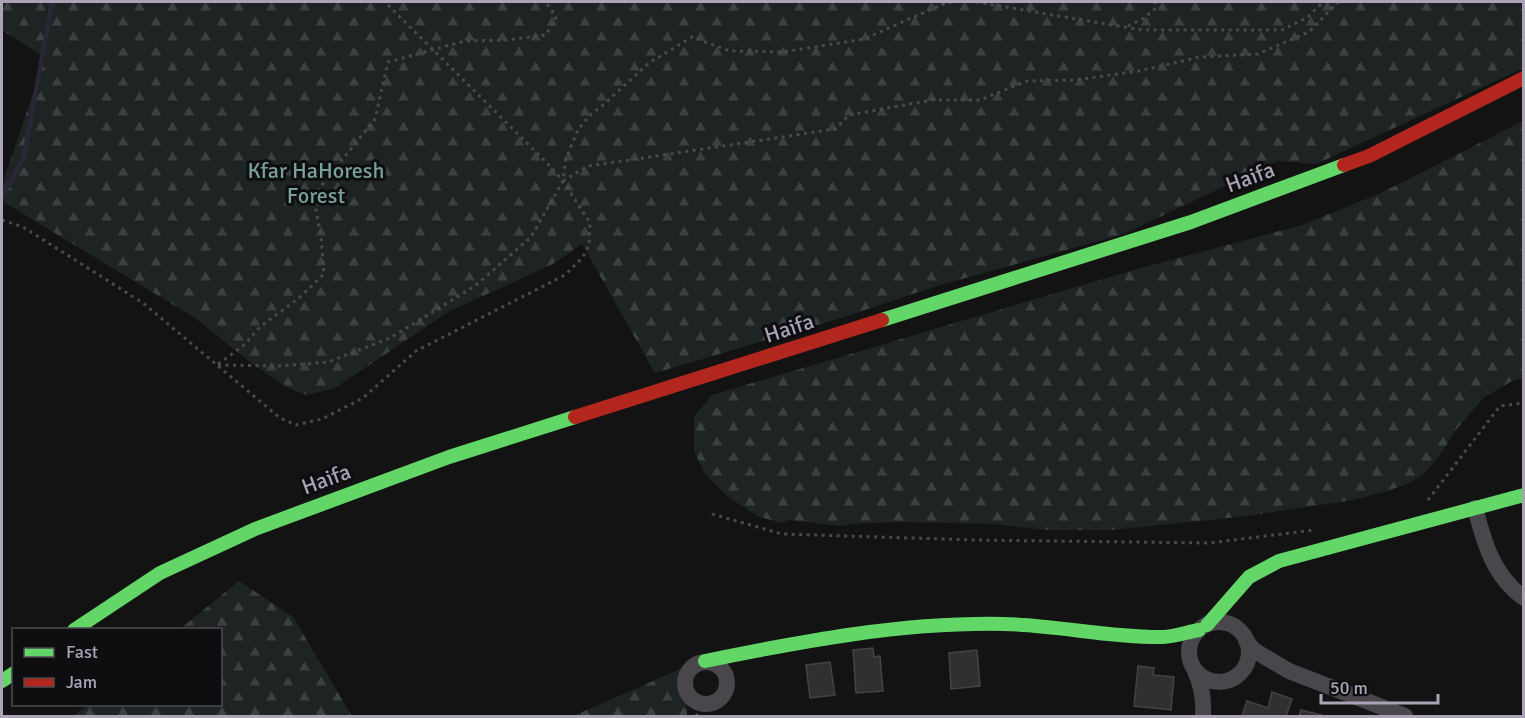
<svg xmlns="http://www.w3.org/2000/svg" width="1525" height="718" font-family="Signika,sans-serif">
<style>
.forest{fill:url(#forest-firs)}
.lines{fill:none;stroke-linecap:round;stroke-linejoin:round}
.stream{stroke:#292635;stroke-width:4.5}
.building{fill:#302f32;stroke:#444247;stroke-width:1.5}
.path{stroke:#4b494e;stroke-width:3;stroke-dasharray:3 4.5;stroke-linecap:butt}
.street{stroke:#49474c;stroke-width:16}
.fast{stroke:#63d668;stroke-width:14}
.jam{stroke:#b3261e;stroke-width:14}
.labels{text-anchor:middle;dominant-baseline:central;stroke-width:6;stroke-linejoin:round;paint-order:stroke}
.park-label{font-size:22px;fill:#78a299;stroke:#0e0d0f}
.street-label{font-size:22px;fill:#aba3b6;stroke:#0e0d0f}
</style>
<defs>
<pattern id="forest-firs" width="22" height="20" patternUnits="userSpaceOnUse" patternTransform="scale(1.5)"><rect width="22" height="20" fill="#1d2423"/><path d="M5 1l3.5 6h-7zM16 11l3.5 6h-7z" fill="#3b4141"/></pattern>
</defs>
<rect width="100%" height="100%" fill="#131313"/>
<!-- forest -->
<path class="forest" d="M2,2H1523L1524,68L1316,164L1278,161L1124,234L937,286L841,318L655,373L582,244L553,264L448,312L335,388L307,395L288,388L250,362L195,318L2,201V185L45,58L2,30Z
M1523,121V378L1512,381L1483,398L1455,431L1440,455L1423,475L1407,484L1384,492L1353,500L1247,516L1113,530H1046L992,524L903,522L850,524L841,526L789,520L782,523L757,516L727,496L705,474L694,451V417L712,395L1137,269L1302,225L1381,193Z
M239,581L293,617L352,716H73L88,705L220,704V630L180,629Z
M687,666V716H573Z"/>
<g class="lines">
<!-- stream -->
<path class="stream" d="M2,197L24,157L52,2"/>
</g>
<!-- building -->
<path class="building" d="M873,648L874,657L880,656L883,691L856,693L853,650Z
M977,650L980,686L951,689L949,653Z
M830,662L835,695L810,698L806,665Z
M1138,666L1154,668L1153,675L1174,677L1171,710L1134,706Z
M1272,692L1292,699L1286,716H1242L1247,701L1268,708Z
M1301,710L1325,716H1299Z"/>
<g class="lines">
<!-- path -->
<path class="path" d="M976,2L1142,30H1282L1308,17L1323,2
M1128,26L1144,18L1156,8L1155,2
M563,181L588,166L637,159L835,129L849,115L932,100H980L1027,81L1076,80L1139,71L1200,57L1258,54L1309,32L1338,2
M2,220L23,227L143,303L280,418L296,425L322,419L363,398L416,351L565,275L583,257L589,245L590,223L563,181L549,165L385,2
M218,364L243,346L260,327L299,298L324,274L321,236L313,196L375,119L388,62L465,41L506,40L546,35L556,17L546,2
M218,365L279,366L328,362L390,338L475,286L531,237L563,181L566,158L578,130L589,116L603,105L649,63L692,37L730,51L783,52L864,39L946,3L954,2
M1428,500L1500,406L1524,403
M712,514L782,534L975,540L1209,543L1314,530
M696,716L708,704"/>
<!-- street -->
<path class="street" d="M1475,508C1484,542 1493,576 1524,598
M1189 652a30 30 0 1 1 60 0a30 30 0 1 1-60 0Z
M1246,641L1255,651L1289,671L1405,716
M685 683a21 21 0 1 1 42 0a21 21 0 1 1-42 0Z
M1195,671C1202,686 1204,700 1203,716"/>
<!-- fast -->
<path class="fast" d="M882,320L1191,222L1344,165
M1207,625L1249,577L1279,561L1524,495
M74,630L160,573L255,529L449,457L575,417
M705,661C803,641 903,622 1004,624C1057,625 1110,638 1163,637C1175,637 1187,632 1199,630
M2,681L14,673"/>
<!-- jam -->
<path class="jam" d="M1344,165L1369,156L1524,78
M575,417L882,320"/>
</g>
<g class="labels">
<!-- park labels -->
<g class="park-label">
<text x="316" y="170">Kfar HaHoresh<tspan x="316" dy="25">Forest</tspan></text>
</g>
<!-- street labels -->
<g class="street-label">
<text transform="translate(1250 177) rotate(-20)">Haifa</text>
<text transform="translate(789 328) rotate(-18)">Haifa</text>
<text transform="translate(326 479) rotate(-20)">Haifa</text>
</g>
</g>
<!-- border -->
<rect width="1525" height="718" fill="none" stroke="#aba3b6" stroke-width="6"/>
<!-- legend -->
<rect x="12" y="628" width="210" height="78" fill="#0e0d0f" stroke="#4d4952" stroke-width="1.5"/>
<rect x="24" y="648" width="30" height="9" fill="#63d668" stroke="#4d4952" stroke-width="1.5"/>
<text x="66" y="658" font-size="18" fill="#aba3b6">Fast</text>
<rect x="24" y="678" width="30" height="9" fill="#b3261e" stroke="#4d4952" stroke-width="1.5"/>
<text x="66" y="688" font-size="18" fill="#aba3b6">Jam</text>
<!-- scale -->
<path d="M1321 694v9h117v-9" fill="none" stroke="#aba3b6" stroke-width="3"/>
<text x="1330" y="694" font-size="18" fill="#aba3b6" stroke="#0e0d0f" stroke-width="4.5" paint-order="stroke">50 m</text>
</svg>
